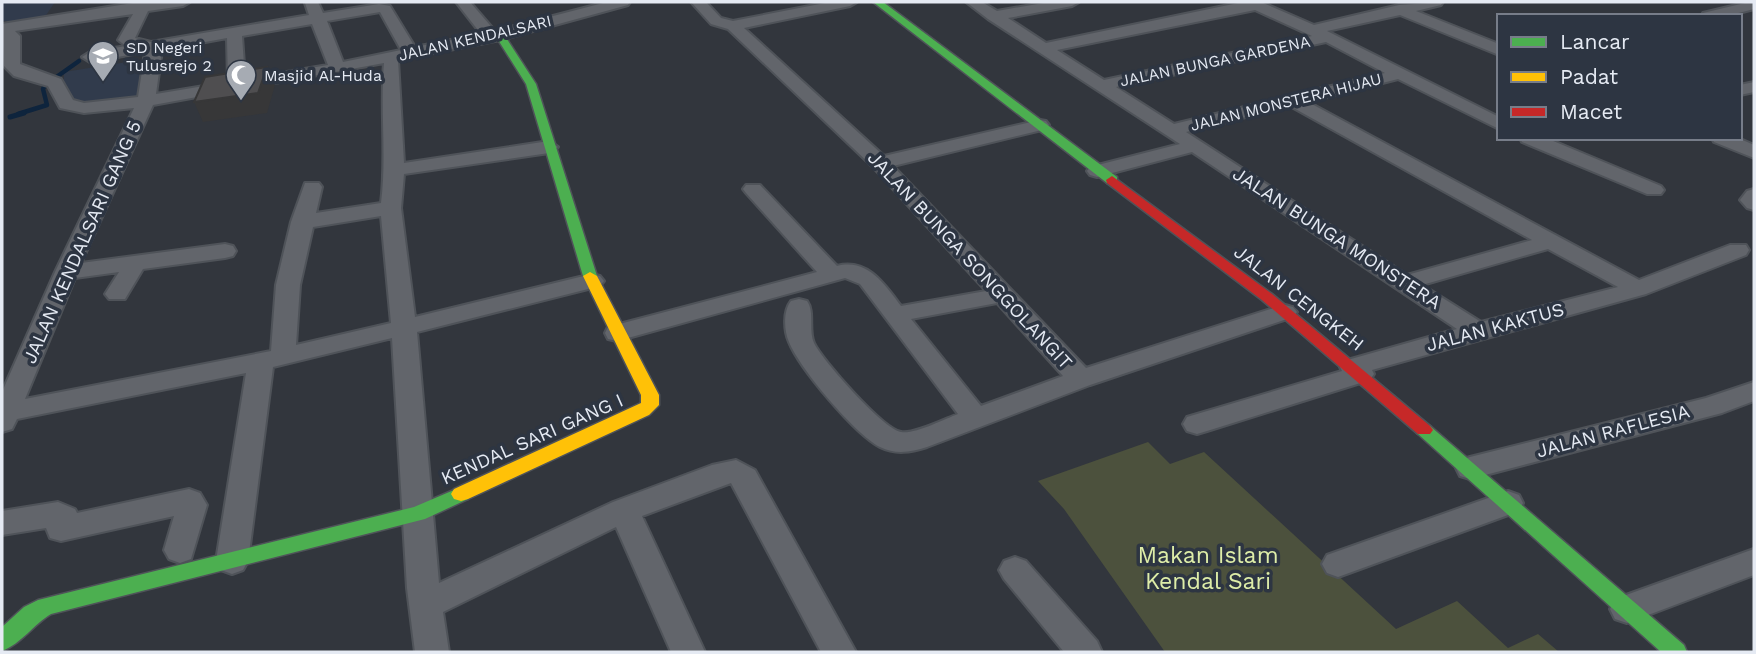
<svg xmlns="http://www.w3.org/2000/svg" width="1756" height="654" font-family="'Work Sans',sans-serif">
<style>
.built{fill:#313b4c}
.green{fill:#4c513d}
.lines{fill:none;stroke-linecap:round;stroke-linejoin:round}
.stream-far1{stroke:#0e243d;stroke-width:4.5}
.stream{stroke:#0e243d;stroke-width:5}
.street-casing{stroke:#4f5359;stroke-width:4}
.fast-casing{stroke:#4f5359;stroke-width:3}
.slow-casing{stroke:#4f5359;stroke-width:3}
.jam-casing{stroke:#4f5359;stroke-width:3}
.street{fill:#62656b;fill-rule:evenodd}
.fast{fill:#4caf50;fill-rule:evenodd}
.slow{fill:#ffc107;fill-rule:evenodd}
.jam{fill:#c62828;fill-rule:evenodd}
.shaded-wall{fill:#373738}
.building{fill:#4f4e50;stroke:#373738;stroke-width:2}
.labels{text-anchor:middle;dominant-baseline:central;stroke-width:7;stroke-linejoin:round;paint-order:stroke}
.far-street-label{font-size:16px;fill:#e5eaf3;stroke:#2d3542}
.far-poi-label{font-size:16px;fill:#e5eaf3;stroke:#2d3542;text-anchor:start}
.street-label{font-size:19px;fill:#e5eaf3;stroke:#2d3542}
.near-park-label{font-size:23px;fill:#deeda8;stroke:#2d3542}
</style>
<rect width="100%" height="100%" fill="#32363d"/>
<!-- built -->
<path class="built" d="M2,2H55L42,21H2Z
M146,59L142,98L83,105L71,97L64,87V72Z"/>
<!-- green -->
<path class="green" d="M1148,442L1170,464L1204,452L1396,629L1457,601L1508,648L1538,634L1559,652H1165L1064,509L1038,481Z"/>
<g class="lines">
<!-- stream-far1 -->
<path class="stream-far1" d="M55,78L79,61
M18,114L47,105L43,89L45,85"/>
<!-- stream -->
<path class="stream" d="M10,117L24,113"/>
<!-- street casing -->
<g class="street-casing">
<path id="street" d="M139,2H190L183,6L148,11L135,38L151,42L309,15L305,3L318,2L323,13L379,4L390,6L415,47L481,34L456,2H470L495,31L607,2H630L628,5L500,40L398,60L404,163L549,141L558,147L549,153L404,174L401,208L415,317L592,274L600,276L604,281L600,286L417,332L439,583L613,502L712,465L736,460L755,470L856,652H821L731,483L642,516L705,652H671L616,527L443,612L449,652H415L407,588L392,338L273,367L248,561L243,570L232,574L221,570L216,561L246,373L17,419L12,429L2,432V392L55,272L134,108L84,113L60,108L48,86L14,76L4,66L2,24ZM380,12L401,50L343,62L327,21ZM133,14L118,40L126,46L90,52L82,57L90,62L145,52L138,97L84,103L73,100L61,79L20,64V36L15,31ZM312,24L328,65L245,79L242,36ZM227,38L228,82L156,94L162,50ZM384,63C380,110 387,157 381,203L316,213L322,187L319,183H305L291,222L276,285L271,351L25,399L75,278L119,272L105,294L109,299H125L143,269L225,258L233,256L236,251L233,246L225,244L81,263L153,105ZM381,216L391,323L296,345L300,285L313,227Z
M691,2H706L721,18L733,21L830,2H857L850,6L744,28L884,156L1040,120L1046,121L1049,125L1046,129L893,166L1086,368L1277,307L1285,305L1293,307L1297,312L1293,317L1090,385L927,447C911,452 896,455 880,447C855,434 800,369 789,342C784,331 783,311 791,301L799,299L807,301C815,312 808,330 814,343C822,360 883,429 901,432C913,435 945,419 958,414L860,284L845,278L617,341L608,339L605,333L608,327L817,272L746,193L743,189L746,185H760L837,266C868,258 885,285 901,306L986,291L873,167L728,29L711,24ZM997,303L1063,376L981,406L911,319Z
M966,2H982L997,11L1049,2H1079L1072,6L1008,18L1046,43L1243,2H1261L1314,25L1399,5L1443,2L1441,5L1416,11L1499,44V55L1400,15L1327,31L1499,117V129L1398,79L1308,102L1639,280L1730,245H1746L1749,250L1746,255L1646,294L1372,370L1374,374L1370,380L1207,431L1197,434L1187,431L1183,424L1187,417L1342,371L1340,367L1344,361L1457,329L1192,152L1097,177L1090,175L1087,171L1090,167L1180,144L988,19ZM1255,10L1312,36L1104,80L1057,50ZM1326,42L1385,73L1174,124L1116,87ZM1290,106L1532,240L1407,275L1186,132ZM1548,249L1618,287L1481,322L1422,285Z
M1749,2H1754V9L1727,16H1701L1703,13Z
M1754,82V92L1740,95V85Z
M1520,138H1546L1661,186L1664,190L1661,194H1647L1522,142Z
M1712,138H1738L1754,145V158L1714,142Z
M1754,189V210L1747,208L1740,200L1747,191Z
M1754,382V401L1722,413L1470,479L1460,476L1456,468L1460,460L1470,457L1706,398Z
M189,489L200,493L207,505L191,559L180,563L169,559L164,550L174,516L61,541L50,538L46,528L2,535V511L58,502L75,509L77,513Z
M1508,491L1519,495L1523,503L1519,511L1338,577L1327,573L1322,564L1327,555Z
M1754,549V575L1627,623L1615,619L1610,609L1615,599Z
M1015,557L1026,561L1097,641L1102,652H1064L1004,579L999,570L1004,561Z"/>
</g>
<!-- fast casing -->
<g class="fast-casing">
<path id="fast" d="M873,2H883L1117,177V183H1107Z
M497,33H503L536,84L597,276L595,279L590,280L583,276L526,84L495,35Z
M1424,424L1430,426L1684,645L1687,652H1661L1418,434L1415,430L1418,426Z
M461,487L468,489L471,494L468,499L425,519L51,614C34,624 21,644 2,651V627L24,607L38,600L414,507Z"/>
</g>
<!-- slow casing -->
<g class="slow-casing">
<path id="slow" d="M590,272L597,276L659,395V405L649,415L468,499L461,501L454,499L451,494L454,489L641,403V395L583,276Z"/>
</g>
<!-- jam casing -->
<g class="jam-casing">
<path id="jam" d="M1112,176L1272,294L1430,426L1433,430L1430,434H1418L1262,300L1107,183L1106,180Z"/>
</g>
<!-- street -->
<use href="#street" class="street"/>
<!-- fast -->
<use href="#fast" class="fast"/>
<!-- slow -->
<use href="#slow" class="slow"/>
<!-- jam -->
<use href="#jam" class="jam"/>
</g>
<!-- shaded-wall -->
<path class="shaded-wall" d="M267,67L275,85L267,113L203,122L194,102Z"/>
<!-- building -->
<path class="building" d="M267,67L258,93L194,102L205,77Z"/>
<!-- icons -->
<defs>
<g id="school-pin" transform="scale(1.575)"><path d="M0 17L-7.5 6A9.5 9.5 0 1 1 7.5 6Z" fill="#a6abb3" stroke="#2d3542"/><path d="M0-5L7-2L0 1L-7-2ZM-4 1L0 2.5L4 1V4Q0 6-4 4Z" fill="#fff"/></g>
<g id="mosque-pin" transform="scale(1.575)"><path d="M0 17L-7.5 6A9.5 9.5 0 1 1 7.5 6Z" fill="#a6abb3" stroke="#2d3542"/><path d="M3.5-4.9A6 6 0 1 0 3.5 4.9A5 5 0 1 1 3.5-4.9Z" fill="#fff"/></g>
</defs>
<g fill-rule="evenodd">
<use href="#school-pin" x="103" y="56"/>
<use href="#mosque-pin" x="241" y="75"/>
</g>
<g class="labels">
<!-- far-street labels -->
<g class="far-street-label">
<text transform="translate(475 38) rotate(-13)">JALAN KENDALSARI</text>
<text transform="translate(1215 61) rotate(-12)">JALAN BUNGA GARDENA</text>
<text transform="translate(1286 102) rotate(-14)">JALAN MONSTERA HIJAU</text>
</g>
<!-- far-poi labels -->
<g class="far-poi-label">
<text x="126" y="47">SD Negeri<tspan x="126" dy="18">Tulusrejo 2</tspan></text>
<text x="264" y="75">Masjid Al-Huda</text>
</g>
<!-- street labels -->
<g class="street-label">
<text transform="translate(1337 238) rotate(33)">JALAN BUNGA MONSTERA</text>
<text transform="translate(82 242) rotate(-66)">JALAN KENDALSARI GANG 5</text>
<text transform="translate(970 260) rotate(47)">JALAN BUNGA SONGGOLANGIT</text>
<text transform="translate(1299 298) rotate(38)">JALAN CENGKEH</text>
<text transform="translate(1495 327) rotate(-15)">JALAN KAKTUS</text>
<text transform="translate(1613 431) rotate(-15)">JALAN RAFLESIA</text>
<text transform="translate(532 439) rotate(-24)">KENDAL SARI GANG I</text>
</g>
<!-- near-park labels -->
<g class="near-park-label">
<text x="1208" y="555">Makan Islam<tspan x="1208" dy="26">Kendal Sari</tspan></text>
</g>
</g>
<!-- border -->
<rect width="1756" height="654" fill="none" stroke="#e5eaf3" stroke-width="7"/>
<!-- legend -->
<rect x="1497" y="14" width="245" height="126" fill="#2d3542" stroke="#777d89" stroke-width="2"/>
<rect x="1511" y="37" width="35" height="10" fill="#4caf50" stroke="#777d89" stroke-width="2"/>
<text x="1560" y="49" font-size="21" fill="#e5eaf3">Lancar</text>
<rect x="1511" y="72" width="35" height="10" fill="#ffc107" stroke="#777d89" stroke-width="2"/>
<text x="1560" y="84" font-size="21" fill="#e5eaf3">Padat</text>
<rect x="1511" y="107" width="35" height="10" fill="#c62828" stroke="#777d89" stroke-width="2"/>
<text x="1560" y="119" font-size="21" fill="#e5eaf3">Macet</text>
</svg>
